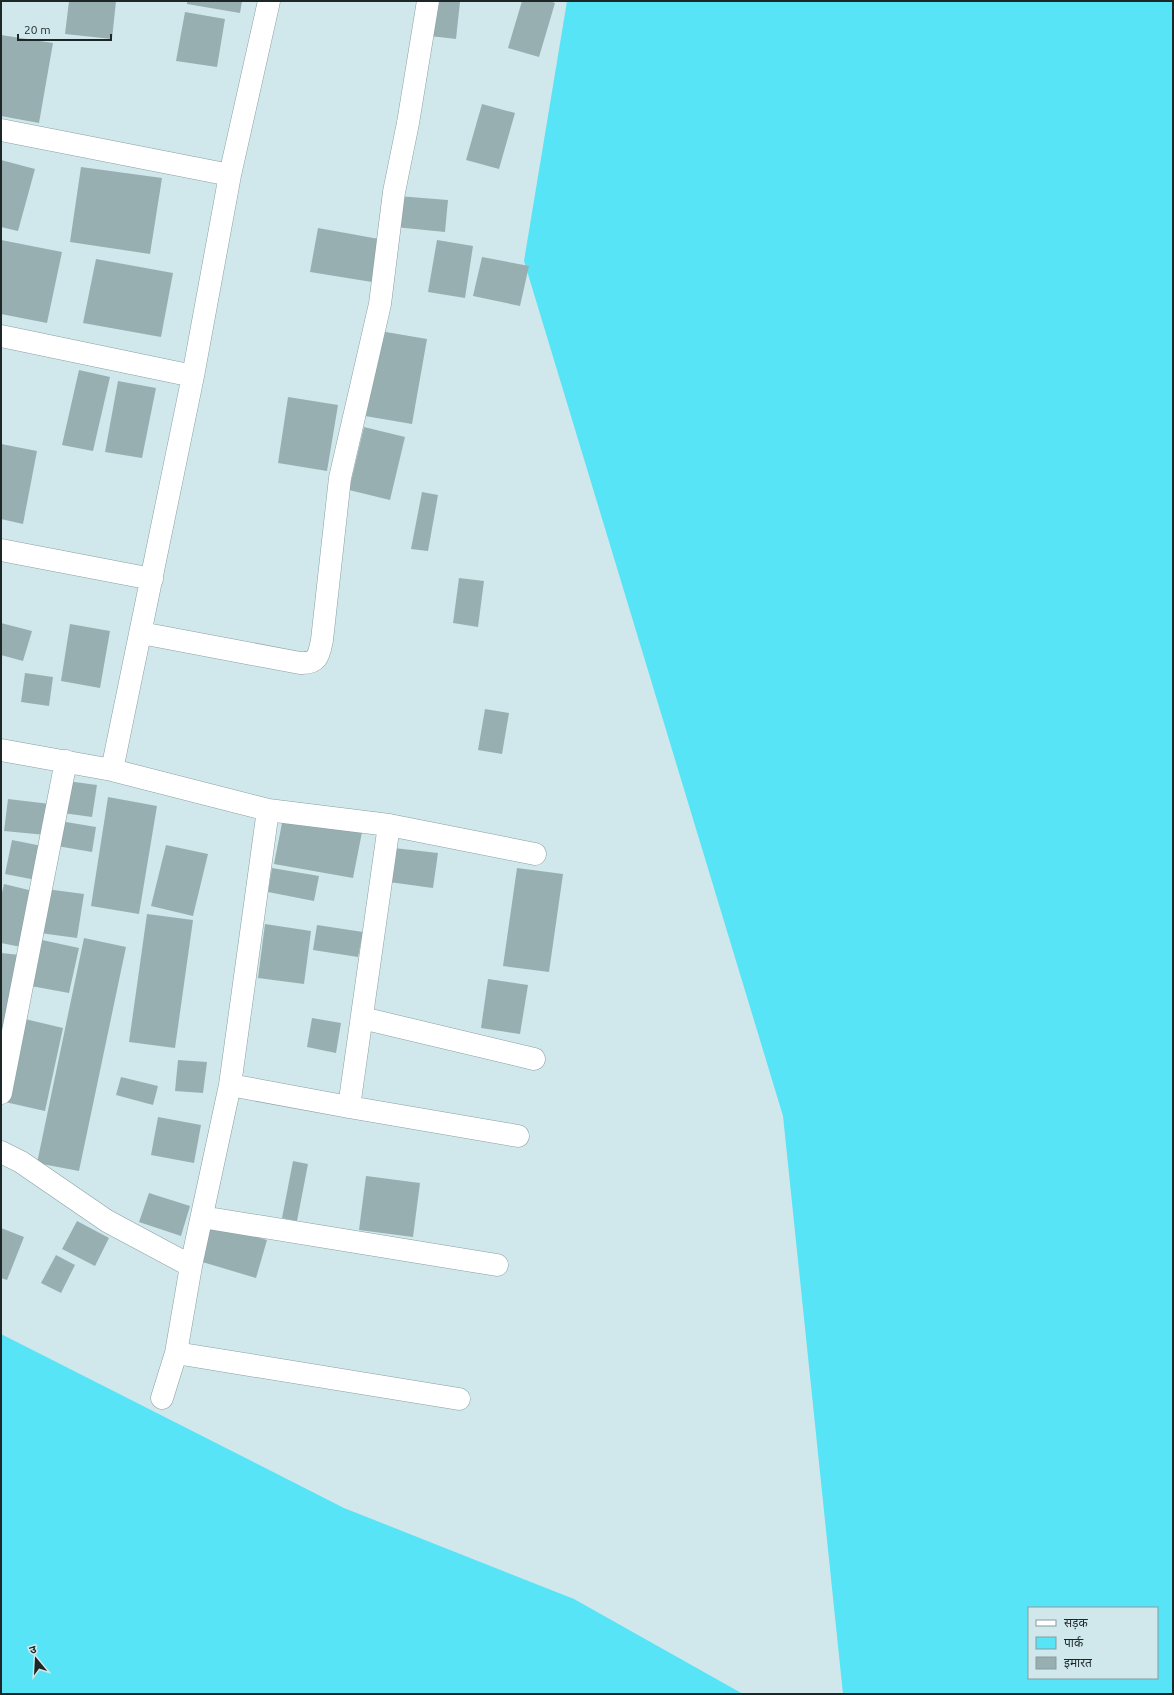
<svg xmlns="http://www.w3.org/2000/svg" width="1174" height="1695" font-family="Ubuntu,'Noto Sans Devanagari',sans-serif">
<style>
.green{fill:#57e4f7;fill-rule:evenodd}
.building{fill:#98afb2}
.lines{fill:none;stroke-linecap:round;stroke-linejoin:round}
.minor-casing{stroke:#899fa3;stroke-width:23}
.minor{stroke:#fff;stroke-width:22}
</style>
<rect width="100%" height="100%" fill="#d0e8eb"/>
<!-- green -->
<path class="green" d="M567,1H1173V1694H843L783,1116L524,261ZM1029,1608H1157V1678H1029Z
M1,1334L344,1508L574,1599L743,1694H1Z"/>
<!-- building -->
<path class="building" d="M69,1H116L112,39L65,34Z
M187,1H242L240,13L187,4Z
M434,1L460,2L456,39L430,36Z
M522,1H550L555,3L539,57L508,48Z
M185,12L225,19L217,67L176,61Z
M1,35L53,43L39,123L1,116Z
M482,104L515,113L499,169L466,160Z
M1,160L35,169L18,231L1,227Z
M81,167L162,178L150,254L70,242Z
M398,196L448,200L445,232L395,227Z
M318,228L379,239L372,282L310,272Z
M1,240L62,252L47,323L1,314Z
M437,240L473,246L465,298L428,292Z
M482,257L529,266L520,306L473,296Z
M96,259L173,273L161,337L83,323Z
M380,331L427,339L412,424L365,416Z
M79,370L110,377L93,451L62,445Z
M118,381L156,388L142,458L105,452Z
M288,397L338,405L327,471L278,463Z
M364,427L405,437L390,500L349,490Z
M1,444L37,451L23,524L1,519Z
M422,492L438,495L428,551L411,549Z
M459,578L484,581L478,627L453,623Z
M1,623L32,631L23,661L1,655Z
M70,624L110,631L100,688L61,681Z
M25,673L53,677L49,706L21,702Z
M485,709L509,713L502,754L478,750Z
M67,781L97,785L92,817L63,813Z
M108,797L157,806L139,914L91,906Z
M8,799L50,804L46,835L4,831Z
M284,813L363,827L353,878L274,864Z
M60,821L96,827L92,852L57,846Z
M12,840L42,846L36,880L5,874Z
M166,845L208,854L193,916L151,906Z
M394,848L438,853L433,888L389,882Z
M272,868L319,876L314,901L268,892Z
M517,868L563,874L549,972L503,966Z
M4,884L33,891L21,947L1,943V897Z
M46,889L84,894L77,938L40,933Z
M147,914L193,920L175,1048L129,1042Z
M265,924L311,931L304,984L258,978Z
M317,925L363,932L358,957L313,950Z
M84,938L126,947L79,1171L37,1163Z
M42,940L79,948L69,993L31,986Z
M1,953L20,955L1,1070Z
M488,979L528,985L520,1034L481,1028Z
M312,1018L341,1023L336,1053L307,1047Z
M25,1019L63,1028L45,1111L5,1102Z
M178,1060L207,1062L203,1093L175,1091Z
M121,1077L158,1086L153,1105L116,1095Z
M158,1117L201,1125L194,1163L151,1155Z
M293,1161L308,1164L297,1221L282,1218Z
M366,1176L420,1183L413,1237L359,1230Z
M149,1193L190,1206L181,1236L139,1222Z
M77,1221L109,1238L95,1266L62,1249Z
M210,1224L267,1240L256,1278L199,1261Z
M1,1228L24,1237L7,1280L1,1278Z
M56,1255L75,1265L61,1293L41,1283Z"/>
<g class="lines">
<!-- minor casing -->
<g class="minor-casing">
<path id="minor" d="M1,130L230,175
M1,336L193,376
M1,550L152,579
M141,633L300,663C318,664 319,655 322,640L340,478L380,304L394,192L408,123L428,1
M1,750L112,770L268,810L389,825L535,854
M112,770L193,376L230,175L269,1
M362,1018L534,1059
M230,1085L349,1107L518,1136
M1,1093L66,761
M349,1107L389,825
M1,1152L21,1162L107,1221L191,1266
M202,1217L497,1265
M176,1353L459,1399
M162,1398L176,1353L191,1266L230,1085L268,810"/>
</g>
<!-- minor -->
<use href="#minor" class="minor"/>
</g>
<!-- border -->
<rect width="1174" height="1695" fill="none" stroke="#1e2728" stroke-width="4"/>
<!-- legend -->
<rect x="1028" y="1607" width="130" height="72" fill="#d0e8eb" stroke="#899b9d"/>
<rect x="1036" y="1620" width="20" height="6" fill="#ffffff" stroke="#899b9d"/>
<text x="1064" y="1627" font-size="12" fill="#1e2728">सड़क</text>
<rect x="1036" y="1637" width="20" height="12" fill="#57e4f7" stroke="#899b9d"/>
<text x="1064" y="1647" font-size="12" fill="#1e2728">पार्क</text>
<rect x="1036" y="1657" width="20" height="12" fill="#98afb2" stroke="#899b9d"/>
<text x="1064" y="1667" font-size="12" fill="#1e2728">इमारत</text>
<!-- north arrow -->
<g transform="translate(36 1659) rotate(342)" stroke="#d0e8eb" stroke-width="3" paint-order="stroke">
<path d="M0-3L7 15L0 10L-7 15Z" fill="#1e2728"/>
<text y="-6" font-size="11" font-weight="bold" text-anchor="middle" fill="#1e2728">उ</text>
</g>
<!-- scale -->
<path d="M18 34v6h93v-6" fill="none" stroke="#1e2728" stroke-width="2"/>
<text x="24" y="34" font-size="12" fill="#1e2728" stroke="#d0e8eb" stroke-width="3" paint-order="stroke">20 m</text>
</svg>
